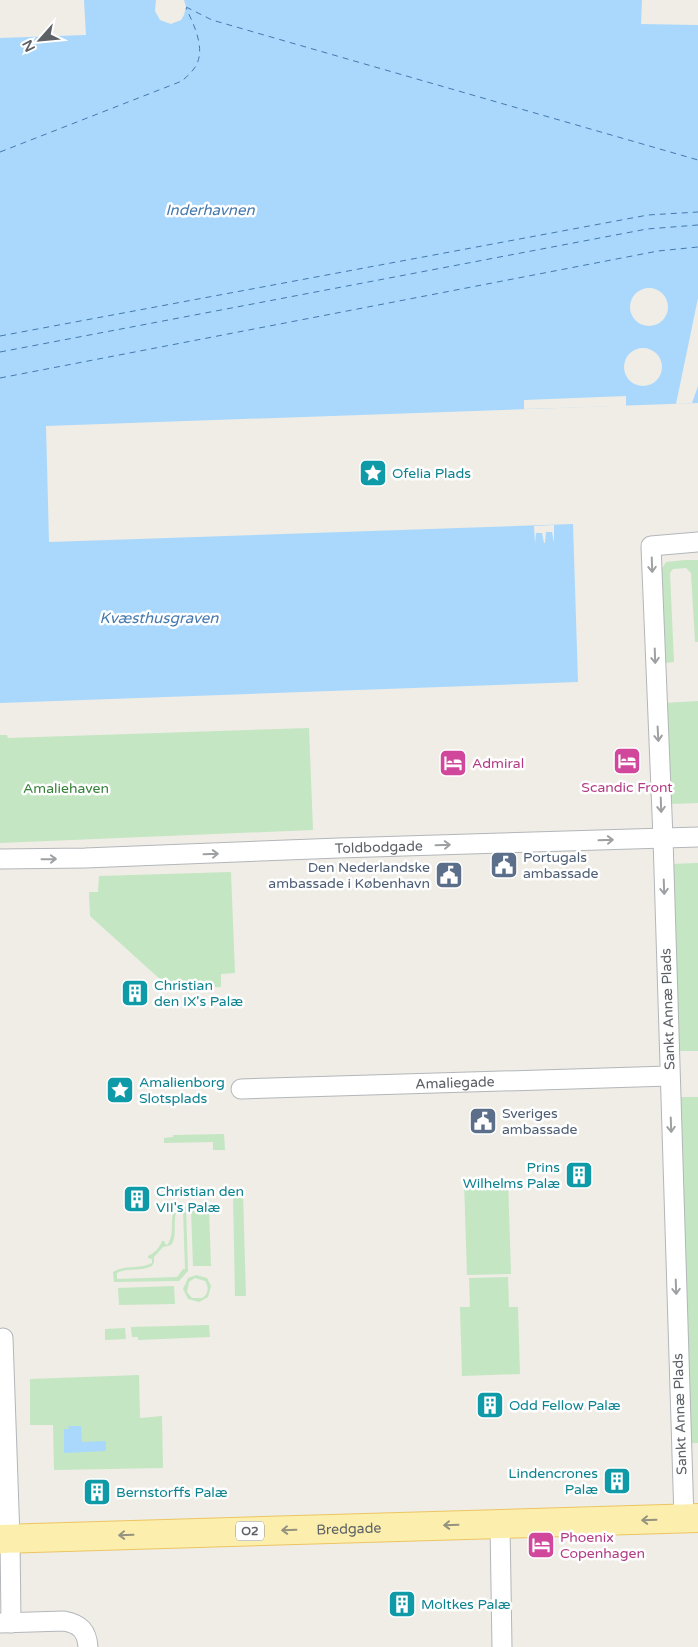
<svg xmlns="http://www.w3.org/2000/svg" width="698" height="1647" font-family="'Varela Round',sans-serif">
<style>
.green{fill:#c4e6c3;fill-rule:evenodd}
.water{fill:#a9d8fc}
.pier{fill:#efede6}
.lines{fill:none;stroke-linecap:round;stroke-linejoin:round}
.ferry{stroke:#4579ae;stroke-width:1;stroke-dasharray:6 5;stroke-linecap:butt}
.minor-casing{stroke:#b3b6ba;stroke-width:21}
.primary-casing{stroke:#edc561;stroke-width:30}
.minor{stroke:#fff;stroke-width:19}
.primary{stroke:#fcefae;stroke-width:28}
.oneway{stroke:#9ea0a3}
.oneway2{stroke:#95937f}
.labels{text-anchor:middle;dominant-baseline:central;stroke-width:5;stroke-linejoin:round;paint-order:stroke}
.shield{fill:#fff;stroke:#8e9094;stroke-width:1}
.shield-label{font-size:12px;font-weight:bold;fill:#5d6166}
.culture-label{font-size:14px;fill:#0d838f;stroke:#fff;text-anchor:start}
.hotel-label{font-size:14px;fill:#b23c85;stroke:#fff;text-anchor:start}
.park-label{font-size:14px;fill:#38823b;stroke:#fff}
.street-label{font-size:14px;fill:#5d6166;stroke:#fff}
.service-label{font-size:14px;fill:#4e5e75;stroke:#fff;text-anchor:start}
.water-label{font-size:15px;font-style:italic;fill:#4579ae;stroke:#fff}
</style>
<rect width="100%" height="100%" fill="#efede6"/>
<!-- green -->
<path class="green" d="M685,560H698V642H695L691,573L686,568L673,569L670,573L674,662L664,663L661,570L666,562Z
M698,701V803L669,804L664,703Z
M309,728L313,830L0,843V735H7L8,738Z
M698,863V1051H680L674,1046L670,864Z
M231,872L235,973L221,974V987L172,990L90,916L89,892H98L99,876Z
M681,1097H698V1443H692L688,1438L676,1102Z
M224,1134L225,1150H213V1142L164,1143V1138L173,1137V1135Z
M508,1179L511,1274L467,1275L464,1181Z
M233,1194H243L246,1296H235Z
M186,1206L188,1271L179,1281L114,1282L113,1272C126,1264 139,1270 152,1263V1259L148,1258V1256C154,1253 159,1249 162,1241H164L166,1245L168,1244C175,1233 169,1220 175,1207ZM177,1209H183L185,1269H183L177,1277L117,1279V1273C128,1267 140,1272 152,1266L154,1262V1257L163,1247L171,1245C178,1235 172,1222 177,1209Z
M191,1209H209L211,1266H193Z
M196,1275L207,1278L211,1286L208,1297L199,1302L188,1299L183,1289L188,1278ZM195,1278L205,1281C209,1287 209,1294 202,1298H192L187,1292L189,1282Z
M508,1277L509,1307H518L520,1374L462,1376L460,1307H470L469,1278Z
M174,1286L175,1304L119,1305L118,1288Z
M209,1325L210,1337L138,1340V1337H132L131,1327Z
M125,1328L126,1339L105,1340V1329Z
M139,1375L140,1418L162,1416L163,1468L54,1470L53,1425H30V1379Z"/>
<!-- water -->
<path class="water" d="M84,0H642L641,24L698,25V403L46,426L49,542L573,524L578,682L0,703V38L86,35Z
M68,1426H81L82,1442L106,1441V1451L64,1453V1429H69Z"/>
<!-- pier -->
<path class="pier" d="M156,0H184L186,7L184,15L181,20L171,24L160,20L155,11Z
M630 307a19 19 0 1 1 38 0a19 19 0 1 1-38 0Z
M698,298V386L692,403L676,404Z
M624 367a19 19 0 1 1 38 0a19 19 0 1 1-38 0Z
M626,396V406L524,409V400Z
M554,525V543L552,532H546L545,543H544L542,533H536L535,544L534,526Z"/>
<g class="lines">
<!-- ferry -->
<path class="ferry" d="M186,7L212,20L698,160
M0,152L182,81C185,78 190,74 193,70C208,52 194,25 186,8
M0,336L648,215L698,212
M0,352L647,229L698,225
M0,378L658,251L698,247"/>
<!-- minor casing -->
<g class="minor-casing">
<g id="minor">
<path id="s1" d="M0,859L85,858L339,848L698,837"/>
<path id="s2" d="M241,1089L669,1076"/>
<path d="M3,1338L10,1538L11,1623"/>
<path d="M684,1519L663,838L651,546L698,542"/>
<path d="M500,1524L502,1647"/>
<path d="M0,1623L64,1621C80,1624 87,1631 88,1647"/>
</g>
</g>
<!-- primary casing -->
<g class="primary-casing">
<g id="primary">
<path id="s3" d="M0,1539L698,1518"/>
</g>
</g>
<!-- minor -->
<use href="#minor" class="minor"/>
<!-- primary -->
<use href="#primary" class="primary"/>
</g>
<!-- one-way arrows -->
<defs><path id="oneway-shaft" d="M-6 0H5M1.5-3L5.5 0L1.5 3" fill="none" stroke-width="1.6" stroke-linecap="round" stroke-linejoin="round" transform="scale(1.25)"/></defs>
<g class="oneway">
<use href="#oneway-shaft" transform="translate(652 565) rotate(88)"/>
<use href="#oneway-shaft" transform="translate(655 656) rotate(88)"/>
<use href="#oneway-shaft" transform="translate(658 734) rotate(87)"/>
<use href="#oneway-shaft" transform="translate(661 805) rotate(88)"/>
<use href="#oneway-shaft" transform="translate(606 840) rotate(-2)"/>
<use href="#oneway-shaft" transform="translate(443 845) rotate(-2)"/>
<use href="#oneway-shaft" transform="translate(211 854) rotate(-2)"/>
<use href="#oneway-shaft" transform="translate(49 859) rotate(-1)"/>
<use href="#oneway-shaft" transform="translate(664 887) rotate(88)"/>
<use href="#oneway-shaft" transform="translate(671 1125) rotate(88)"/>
<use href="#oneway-shaft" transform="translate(676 1287) rotate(88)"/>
</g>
<g class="oneway2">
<use href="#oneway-shaft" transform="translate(649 1520) rotate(178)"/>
<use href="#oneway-shaft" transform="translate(451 1525) rotate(178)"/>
<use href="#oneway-shaft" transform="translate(289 1530) rotate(178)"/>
<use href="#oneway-shaft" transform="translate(126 1535) rotate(178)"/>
</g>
<!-- icons -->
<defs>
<g id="sight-square" transform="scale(1.4375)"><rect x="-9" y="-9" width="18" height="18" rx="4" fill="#0f9aa8" stroke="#fff"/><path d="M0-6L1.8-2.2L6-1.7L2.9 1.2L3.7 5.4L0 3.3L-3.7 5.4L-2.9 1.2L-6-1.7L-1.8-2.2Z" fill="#fff"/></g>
<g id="hotel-square" transform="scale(1.4375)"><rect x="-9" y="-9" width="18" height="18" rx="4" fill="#d1479c" stroke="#fff"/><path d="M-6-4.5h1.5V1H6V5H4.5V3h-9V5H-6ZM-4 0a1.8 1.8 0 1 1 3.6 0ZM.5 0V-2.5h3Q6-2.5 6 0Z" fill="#fff"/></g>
<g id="civic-square" transform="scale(1.4375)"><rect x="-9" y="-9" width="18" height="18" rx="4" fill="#5c6f8a" stroke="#fff"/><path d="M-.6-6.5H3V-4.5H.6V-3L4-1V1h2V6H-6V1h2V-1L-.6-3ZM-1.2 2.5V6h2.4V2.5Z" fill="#fff"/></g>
<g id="building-square" transform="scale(1.4375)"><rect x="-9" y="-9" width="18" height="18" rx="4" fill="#0f9aa8" stroke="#fff"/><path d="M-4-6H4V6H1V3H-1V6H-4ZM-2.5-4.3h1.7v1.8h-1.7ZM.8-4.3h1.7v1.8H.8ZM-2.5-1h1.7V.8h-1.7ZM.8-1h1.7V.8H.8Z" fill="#fff"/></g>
</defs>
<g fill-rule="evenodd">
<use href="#sight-square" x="373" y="473"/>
<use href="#hotel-square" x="627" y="761"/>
<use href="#hotel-square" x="453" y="763"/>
<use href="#civic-square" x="504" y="865"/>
<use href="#civic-square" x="449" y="875"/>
<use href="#building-square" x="135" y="993"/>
<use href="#sight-square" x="120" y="1090"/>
<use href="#civic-square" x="483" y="1121"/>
<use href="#building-square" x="579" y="1175"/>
<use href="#building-square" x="137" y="1199"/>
<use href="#building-square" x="490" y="1405"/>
<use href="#building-square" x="617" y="1481"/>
<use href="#building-square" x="97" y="1492"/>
<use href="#hotel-square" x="541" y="1545"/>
<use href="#building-square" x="402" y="1604"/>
</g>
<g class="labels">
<!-- shield labels -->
<rect class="shield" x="236" y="1521.5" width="28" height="19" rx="4"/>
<g class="shield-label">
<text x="250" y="1531">O2</text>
</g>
<!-- culture labels -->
<g class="culture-label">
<text x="392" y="473">Ofelia Plads</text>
<text x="154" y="985">Christian<tspan x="154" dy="16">den IX's Palæ</tspan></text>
<text x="139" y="1082">Amalienborg<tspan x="139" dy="16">Slotsplads</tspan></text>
<text x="560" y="1167" text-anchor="end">Prins<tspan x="560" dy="16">Wilhelms Palæ</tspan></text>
<text x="156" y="1191">Christian den<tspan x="156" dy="16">VII's Palæ</tspan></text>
<text x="509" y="1405">Odd Fellow Palæ</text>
<text x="598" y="1473" text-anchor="end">Lindencrones<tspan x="598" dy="16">Palæ</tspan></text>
<text x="116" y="1492">Bernstorffs Palæ</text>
<text x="421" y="1604">Moltkes Palæ</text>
</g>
<!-- hotel labels -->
<g class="hotel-label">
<text x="472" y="763">Admiral</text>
<text x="627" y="787" text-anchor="middle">Scandic Front</text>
<text x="560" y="1537">Phoenix<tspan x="560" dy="16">Copenhagen</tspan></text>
</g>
<!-- park labels -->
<g class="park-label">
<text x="66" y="788">Amaliehaven</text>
</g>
<!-- street labels -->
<g class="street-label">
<text stroke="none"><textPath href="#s1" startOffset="379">Toldbodgade</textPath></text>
<text transform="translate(668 1009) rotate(-92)">Sankt Annæ Plads</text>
<text stroke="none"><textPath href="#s2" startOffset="214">Amaliegade</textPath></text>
<text transform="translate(680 1414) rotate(-92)">Sankt Annæ Plads</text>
<text stroke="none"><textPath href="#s3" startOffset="349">Bredgade</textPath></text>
</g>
<!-- service labels -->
<g class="service-label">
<text x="523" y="857">Portugals<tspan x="523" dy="16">ambassade</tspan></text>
<text x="430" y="867" text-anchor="end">Den Nederlandske<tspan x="430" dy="16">ambassade i København</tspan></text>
<text x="502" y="1113">Sveriges<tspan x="502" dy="16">ambassade</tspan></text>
</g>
<!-- water labels -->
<g class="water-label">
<text x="210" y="210">Inderhavnen</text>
<text x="159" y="618">Kvæsthusgraven</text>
</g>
</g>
<!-- north arrow -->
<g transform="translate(40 40) rotate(243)" stroke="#ffffff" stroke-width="4" paint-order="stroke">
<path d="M0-4L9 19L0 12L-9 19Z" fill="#5d6166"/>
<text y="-8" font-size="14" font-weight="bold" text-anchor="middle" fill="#5d6166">N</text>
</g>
</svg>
